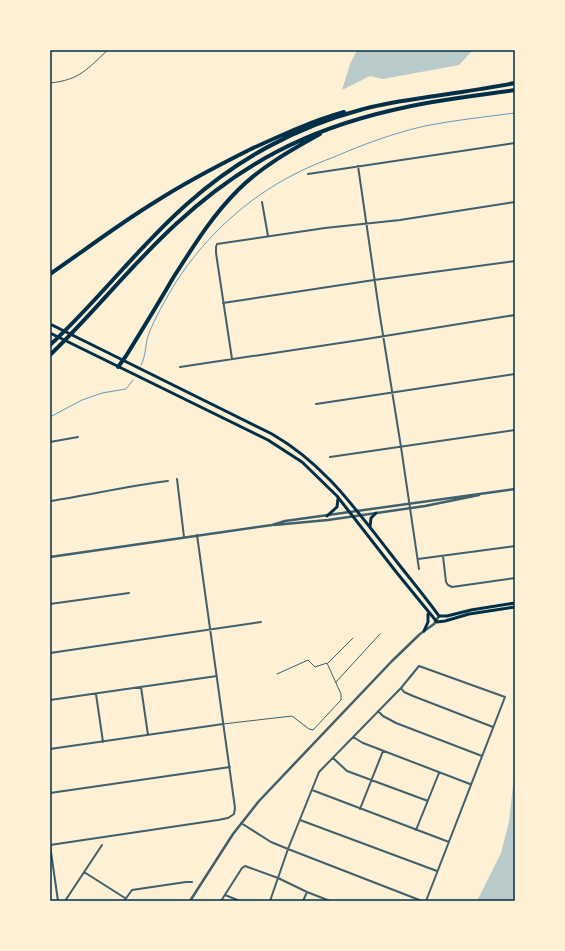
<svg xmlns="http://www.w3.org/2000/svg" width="565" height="951" font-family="'Golos Text',sans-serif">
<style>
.green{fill:#b9caca}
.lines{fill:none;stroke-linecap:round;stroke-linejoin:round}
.stream{stroke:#669bbc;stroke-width:1}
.service{stroke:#3f606c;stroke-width:1}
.minor{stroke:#3f606c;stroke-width:2}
.tertiary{stroke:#3f606c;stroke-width:2.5}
.secondary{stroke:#003049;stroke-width:3}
.motorway{stroke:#003049;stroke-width:4}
.neatline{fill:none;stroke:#003049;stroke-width:1.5}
</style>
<rect width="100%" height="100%" fill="#fdf0d5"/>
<!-- green -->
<path class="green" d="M357,50H473L459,65L383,79L370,76L342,90L350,64Z
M515,766V890L512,901H477L501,853L509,822Z"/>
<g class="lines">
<!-- stream -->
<path class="stream" d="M141,365C146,356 145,346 148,336C154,319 167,297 176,282C205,237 247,198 295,174C308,167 321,162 334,157C364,144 394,133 425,126C455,120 485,117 515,113
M50,417L82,400L102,393L126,389L133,380"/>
<!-- service -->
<path class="service" d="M50,83C80,80 87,69 108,50
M328,663L353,638
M336,682L380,634
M223,724L292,716L309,729L313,730L341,700V694L327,663L315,667L308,660L277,674"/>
<!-- minor -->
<path class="minor" d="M358,166L379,310L401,447L419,569
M308,174L515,143
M262,202L268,236
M223,303L374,280L515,261
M232,359L216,253V247L217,244L325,228L400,220L515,202
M180,367L360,340L515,315
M316,404L515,374
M50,442L78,437
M330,457L515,430
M177,479L184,537
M50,501C89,495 128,486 168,481
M443,556L446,582L448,585L452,587L515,578
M418,559L515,546
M50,604L129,593
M50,653L261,622
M141,687L148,735
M401,688L404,692L413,696L493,727
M96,694L103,742
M50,700L217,676
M378,711L383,716L396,723L482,756
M353,737L363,743L470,784
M50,749L223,724
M333,758L347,771L428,801
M312,790L449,842
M50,793L230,767
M360,809L383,751
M300,820L437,871
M241,823L271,842L288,849L422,901
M416,830L439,773
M50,845L218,820L228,818L234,814L235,808L197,535
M50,845L58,901
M84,872L125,898
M225,895L240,901
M65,901L102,845
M124,901L132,890L186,882H192
M221,901L242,868L245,866L278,878L307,892L330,901
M270,901L288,849L319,772L401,688L419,666L505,697L426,901
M303,901L307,892"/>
<!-- tertiary -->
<path class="tertiary" d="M274,525L328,520L425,506L479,495
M50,557L272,525L285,521L515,489
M190,901L233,834L259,801L392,661L420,634L434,624L439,616"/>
<!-- secondary -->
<path class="secondary" d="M50,324L272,434C324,464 354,507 390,553C406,574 424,595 439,616H447L471,610L515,603
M50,333L268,440L302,462L337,496L397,573L437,622L445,621L469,614L515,607
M327,516L337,507L338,499
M370,527L371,518L376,513
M424,631L428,622V614"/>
<!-- motorway -->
<path class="motorway" d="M50,274C85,250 119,224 155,202C186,182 219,165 251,149C282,135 312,121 344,112
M50,345C98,301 138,247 187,204C236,160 296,127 360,110C380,104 402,101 422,98C453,93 484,89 515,83
M50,355C94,313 131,265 176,224C241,164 306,130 393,110C433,100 474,96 515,90
M118,367L126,356C142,330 158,304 173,278C193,247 211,217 238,190C261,167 291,150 320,134"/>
</g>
<!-- border -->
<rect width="565" height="951" fill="none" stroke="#fdf0d5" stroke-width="102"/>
<rect x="51" y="51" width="463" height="849" class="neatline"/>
</svg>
